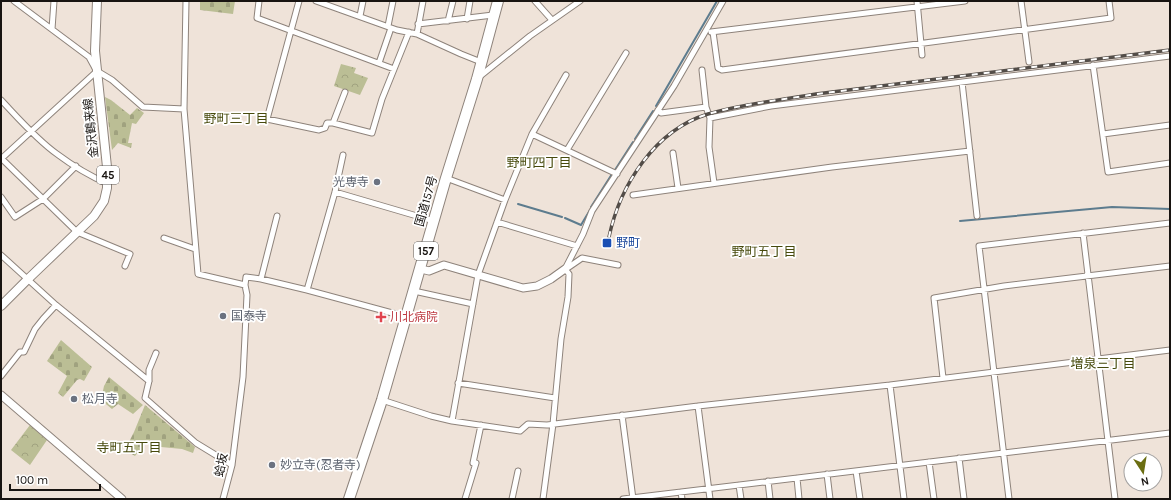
<svg xmlns="http://www.w3.org/2000/svg" width="1171" height="500" font-family="Karla,'Noto Sans JP',sans-serif">
<style>
.cemetery{fill:url(#cemetery-stones)}
.park{fill:url(#park-crowns)}
.lines{fill:none;stroke-linecap:round;stroke-linejoin:round}
.stream{stroke:#5d7c8e;stroke-width:2}
.street-casing{stroke:#8e837b;stroke-width:7}
.secondary-casing{stroke:#8e837b;stroke-width:9}
.primary-casing{stroke:#8e837b;stroke-width:10}
.highway-casing{stroke:#8e837b;stroke-width:12}
.street{stroke:#fff;stroke-width:5}
.secondary{stroke:#fff;stroke-width:7}
.primary{stroke:#fff;stroke-width:8}
.highway{stroke:#fff;stroke-width:10}
.rail-casing{stroke:#534d48;stroke-width:3.5}
.rail{stroke:#fff;stroke-width:2;stroke-dasharray:6;stroke-linecap:butt}
.worship-dot{fill:#6b7280;stroke:#fff;stroke-width:1.5}
.transit-dot{fill:#1a4fb4;stroke:#fff;stroke-width:1.5}
.health-dot{fill:#e0444e;stroke:#fff;stroke-width:1.5}
.labels{text-anchor:middle;dominant-baseline:central;stroke-width:3.5;stroke-linejoin:round;paint-order:stroke}
.shield{fill:#fff;stroke:#5d5a58;stroke-width:1}
.shield-label{font-size:11px;font-weight:bold;fill:#181411}
.street-label{font-size:12px;fill:#181411;stroke:#fff}
.worship-label{font-size:12px;fill:#5b616d;stroke:#fff;text-anchor:start}
.transit-label{font-size:12px;fill:#164399;stroke:#fff;text-anchor:start}
.health-label{font-size:12px;fill:#be3a42;stroke:#fff;text-anchor:start}
.neighbourhood-label{font-size:13px;fill:#474a0c;stroke:#fff}
</style>
<defs>
<pattern id="cemetery-stones" width="16" height="16" patternUnits="userSpaceOnUse"><rect width="16" height="16" fill="#bbbe95"/><path d="M2 7V4a2 2 0 0 1 4 0v3zM10 15v-3a2 2 0 0 1 4 0v3z" fill="#a0a27f"/></pattern>
<pattern id="park-crowns" width="20" height="18" patternUnits="userSpaceOnUse"><rect width="20" height="18" fill="#bbbe95"/><path d="M2 6a3 3 0 1 1 6 0M12 15a3 3 0 1 1 6 0" fill="none" stroke="#a0a27f"/></pattern>
</defs>
<rect width="100%" height="100%" fill="#efe3d9"/>
<!-- cemetery -->
<path class="cemetery" d="M200,1H235L233,14L200,10Z
M105,97L111,100L130,115L137,108L144,113L136,124L132,123L128,143H132L131,148L118,143L112,150Z
M61,340L92,367L84,381L80,379L77,380L63,397L58,393L67,376L47,361Z
M109,377L143,405L133,414L118,404L112,409L101,400L104,386Z
M145,405L195,447L193,453L182,449L161,447L148,440L135,456L125,450L134,432Z"/>
<!-- park -->
<path class="park" d="M341,64L356,68L354,73L368,78L360,95L334,86Z
M30,425L47,440L30,465L11,450Z"/>
<g class="lines">
<!-- stream -->
<path class="stream" d="M656,106L717,1
M635,139L653,111
M615,170L633,142
M518,204L562,217
M591,207L612,174
M565,218L581,225L590,210
M960,221L1112,207L1170,209"/>
<!-- street casing -->
<g class="street-casing">
<path id="street" d="M14,1L89,57L95,68
M186,1L184,109L198,274L245,285
M259,1L257,18L394,69
M299,1L267,119L319,130L325,128L327,123H333L372,133L382,99L409,32
M316,1L397,30L417,34L461,54L481,62
M535,1L552,20
M917,1L922,55
M1021,1L1029,62
M360,16L363,1
M467,19L470,1
M448,21L453,1
M418,24L493,15
M388,26L393,1
M52,29L54,1
M711,32L965,1
M713,32L718,68L722,70L1111,18L1109,1
M417,34L423,1
M379,63L391,28
M1093,65L1108,172L1170,163
M702,70L706,107
M479,77L530,36L580,1
M962,82L977,216
M1,100C18,118 37,140 57,154C73,166 90,176 108,184
M658,110L661,113L706,107L710,118L771,106L1170,56
M710,118L709,147L714,183
M333,123L345,92
M532,134L617,174
M1103,134L1170,125
M567,150L626,53
M673,153L678,188
M1,158L77,232L130,254L125,266
M1,159L97,71L112,80L143,107L184,109
M446,178L505,200
M335,192L434,221
M633,195L832,167L970,151
M1,197L15,217L43,199L76,166
M497,222L577,246
M1083,233L1115,499
M164,238L195,249
M1,255L56,305L149,381
M565,269L583,234L592,211L674,86L723,1
M566,269L582,258L618,265
M261,279L277,216
M307,290L335,192L343,155
M414,291L473,304
M156,353L149,370V381L145,398L196,443L232,465
M1,376L20,352H24L35,329L43,319L56,305
M943,378L934,298L1004,286L1170,266
M458,383L555,398
M890,385L904,499
M382,400L431,416L452,421L520,431L528,424L547,425L698,406L890,385L1170,350
M698,406L710,499
M622,415L633,499
M452,421L478,275L505,200L532,134L566,75
M959,458L964,499
M929,462L934,499
M473,463L481,425
M856,471L860,499
M827,474L830,499
M797,478L799,499
M768,481L770,499
M739,485L741,499
M681,492L682,499
M223,499L232,465L243,377L247,295L245,285L246,277L261,279L307,290L407,317
M465,499L476,463
M512,499L518,471
M543,499L553,424L561,339L568,297L569,274L565,269
M623,499L1170,433
M1009,499L979,246L1170,223"/>
</g>
<!-- secondary casing -->
<g class="secondary-casing">
<path id="secondary" d="M421,269L429,271L444,265L523,288L537,286L551,279L565,269
M1,395L122,499"/>
</g>
<!-- primary casing -->
<g class="primary-casing">
<path id="primary" d="M1,306L27,280L94,216L104,201L107,188V167L95,51L97,1"/>
</g>
<!-- highway casing -->
<g class="highway-casing">
<path id="highway" d="M349,499L382,400L446,178L477,79L498,1"/>
</g>
<!-- street -->
<use href="#street" class="street"/>
<!-- secondary -->
<use href="#secondary" class="secondary"/>
<!-- primary -->
<use href="#primary" class="primary"/>
<!-- highway -->
<use href="#highway" class="highway"/>
<!-- rail casing -->
<g class="rail-casing">
<path id="rail" d="M609,237C620,185 655,130 708,114C742,104 781,100 816,94L1170,50"/>
</g>
<!-- rail -->
<use href="#rail" class="rail"/>
</g>
<!-- markers -->
<g class="worship-dot">
<circle cx="377" cy="182" r="4"/>
<circle cx="223" cy="316" r="4"/>
<circle cx="74" cy="399" r="4"/>
<circle cx="272" cy="465" r="4"/>
</g>
<rect class="transit-dot" x="602" y="238" width="10" height="10" rx="2"/>
<path class="health-dot" d="M379 311h4v4h4v4h-4v4h-4v-4h-4v-4h4z"/>
<g class="labels">
<!-- shield labels -->
<g class="shield">
<rect x="97" y="166" width="22" height="18" rx="3"/>
<rect x="414" y="242" width="24" height="18" rx="3"/>
</g>
<g class="shield-label">
<text x="108" y="175">45</text>
<text x="426" y="251">157</text>
</g>
<!-- street labels -->
<g class="street-label">
<text transform="translate(91 128) rotate(-96)">金沢鶴来線</text>
<text transform="translate(426 201) rotate(-74)">国道157号</text>
<text transform="translate(221 465) rotate(-79)">蛤坂</text>
</g>
<!-- worship labels -->
<g class="worship-label">
<text x="369" y="182" text-anchor="end">光専寺</text>
<text x="231" y="316">国泰寺</text>
<text x="82" y="399">松月寺</text>
<text x="280" y="465">妙立寺(忍者寺)</text>
</g>
<!-- transit labels -->
<g class="transit-label">
<text x="616" y="243">野町</text>
</g>
<!-- health labels -->
<g class="health-label">
<text x="390" y="317">川北病院</text>
</g>
<!-- neighbourhood labels -->
<g class="neighbourhood-label">
<text x="236" y="118">野町三丁目</text>
<text x="539" y="162">野町四丁目</text>
<text x="764" y="251">野町五丁目</text>
<text x="1103" y="363">増泉三丁目</text>
<text x="129" y="447">寺町五丁目</text>
</g>
</g>
<!-- border -->
<rect width="1171" height="500" fill="none" stroke="#181411" stroke-width="4"/>
<!-- north arrow -->
<g transform="translate(1143 472) rotate(168)"><circle r="19" fill="#ffffff" stroke="#a3a1a0"/>
<path d="M0-3L7 15L0 10L-7 15Z" fill="#6b6e12"/>
<text y="-6" font-size="11" font-weight="bold" text-anchor="middle" fill="#181411">N</text>
</g>
<!-- scale -->
<path d="M10 484v6h90v-6" fill="none" stroke="#181411" stroke-width="2"/>
<text x="16" y="484" font-size="12" fill="#181411" stroke="#ffffff" stroke-width="3" paint-order="stroke">100 m</text>
</svg>
